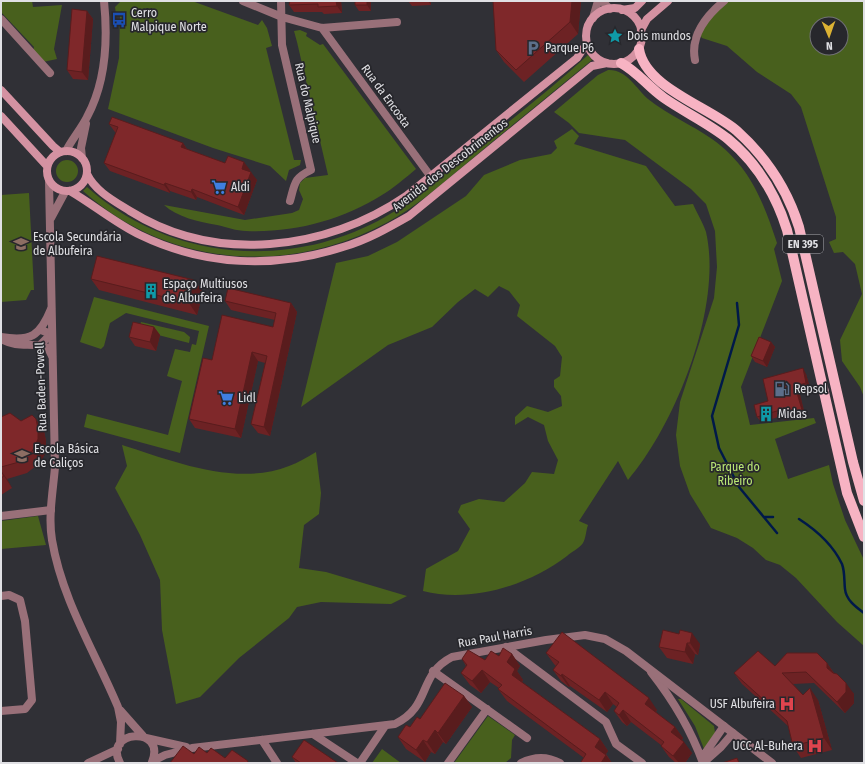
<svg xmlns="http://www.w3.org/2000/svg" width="865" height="764" font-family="'Fira Sans Condensed',sans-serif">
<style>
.green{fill:#48601d;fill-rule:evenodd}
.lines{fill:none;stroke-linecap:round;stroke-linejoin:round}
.stream{stroke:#001949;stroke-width:2.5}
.minor{stroke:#997079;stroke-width:8}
.tertiary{stroke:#997079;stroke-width:8}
.secondary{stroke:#d492a2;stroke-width:8}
.primary{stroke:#f7b3c3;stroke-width:10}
.wall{fill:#6d2224}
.shaded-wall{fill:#591c1d}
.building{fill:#7f282a;stroke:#591c1d}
.labels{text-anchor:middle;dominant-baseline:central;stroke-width:3.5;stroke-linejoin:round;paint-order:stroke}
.shield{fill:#27272c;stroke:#a8a8ad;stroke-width:1}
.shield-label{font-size:11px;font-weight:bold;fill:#e0e0e4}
.poi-label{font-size:12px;fill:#e0e0e4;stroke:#27272c;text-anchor:start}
.street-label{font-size:12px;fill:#e0e0e4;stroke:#27272c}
.park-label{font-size:12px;fill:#bae775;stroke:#27272c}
</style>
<rect width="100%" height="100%" fill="#303036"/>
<!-- green -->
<path class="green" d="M1,1H32L33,7L62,5L54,49L57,59L43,62L33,51L34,47L1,12Z
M121,1H192L258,25L262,20L267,28L272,46L266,48L294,160H301L300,165L289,170L286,181L270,166L213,148L108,109L119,58L120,14H116L115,7Z
M724,1H864V397L860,387L842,361L840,340L862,294L855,264L843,252L834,253L829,242L836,239V217L801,107L791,94L757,72L727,46L702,38L698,31ZM817,24H841V48H817Z
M300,30L307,33L306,36L320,45L323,44L416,169C405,178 394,188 382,195C342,220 294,233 246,231C237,231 226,227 217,225C199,222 177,217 164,205L245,220L292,213L299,210L303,199L299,190L300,183L305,178L328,175L297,42L294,31Z
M588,55L592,60C552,93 512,125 473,158C445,181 418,206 386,223C287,276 168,267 83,191L87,187C169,261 290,271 385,217C417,199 444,174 472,151C511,120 551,89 588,55Z
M608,70C626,69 636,88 648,99C668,115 692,125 712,139C750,166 763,201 777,243L774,249L782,281L741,387L750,425L814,418L816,423L775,439L788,479L829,465L833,484L845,520L864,560V646L837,622L796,578L780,565L766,560L753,548L737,538L711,528L690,494L680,466L676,435L680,402L714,298L717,267L715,231L706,204L691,189L625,140L579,133L569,123L554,112L598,75Z
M572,129L579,136L574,144L646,166L675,206L693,204C697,213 703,223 706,232C723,306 676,424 628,480L618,461L579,521L588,525C586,530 586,538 583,543C580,548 571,552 567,556C528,586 470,603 423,591L426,569L458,551L470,529L458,512L461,505L479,499L504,502L525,483L532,472L554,474L558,460L548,441L544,425L528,417L515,425V417L527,406L548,412L562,406L561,396L554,387V380L560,376L562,357L555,346L517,316L520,305L509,291L499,286L488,297L475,289L458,302L432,327L388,345L301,407L336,263L368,256L397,242L466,196L484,175L520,160L551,154L557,148L554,141Z
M56 171a11 11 0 1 1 22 0a11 11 0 1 1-22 0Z
M29,193L34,290H31L26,300L1,302V195Z
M94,297L209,326L180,453L84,427L87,414L168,435L182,381L167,376L175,349L190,352L192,344L196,345L199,331L126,313L110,323L104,346L101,349L80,342Z
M141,322L184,332L190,337L189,343L139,330Z
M122,445C173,461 236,487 289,466C298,463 307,457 316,452L321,493L319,514L304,525L299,568L326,572L407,596L391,604L321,602L297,607L289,618L239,658L200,697L176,704L162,630L160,580L140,535L115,488L127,466Z
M38,516L46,545L1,549V521Z
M678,699H681L714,726L715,733L704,749L695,726Z
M488,716L515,735L512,740L511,758L505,763H454Z
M382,749L401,763H372Z"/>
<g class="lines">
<!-- stream -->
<path class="stream" d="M737,303L739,325L712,416L719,448L739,487L777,533
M764,517H773
M799,519C816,530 833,545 842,564C845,572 844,581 845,589C846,600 856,607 864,613"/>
<!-- minor -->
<path class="minor" d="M243,1L282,17L322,28L397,22
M281,1L282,45L311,170C294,178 295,183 290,201
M1,19L50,73
M322,28L431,177
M695,60C690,36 706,16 724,1
M1,337C31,342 40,336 51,309
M3,340C18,348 34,342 48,348L52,356
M40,345L51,334L41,330
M1,516L51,510
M1,596L9,595L20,600L25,621L32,700L25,709L1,711
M506,647L606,722L616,744L642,763
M433,671L527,738
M651,672C673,700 691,730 703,763
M313,734L357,763
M262,740L277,763
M360,763L385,726
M448,763L487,709
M521,763C533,757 547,756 560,763
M703,763L721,747L733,733
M703,763L706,752L724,726"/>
<!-- tertiary -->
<path class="tertiary" d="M602,1L610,9
M593,18L598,1
M66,151C72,139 81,129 87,117C106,82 108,40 104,1
M82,158L81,148L86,124
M49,181L55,467C53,491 48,517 52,540C62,600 95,652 118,707L121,722L120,744
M51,218L65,192
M120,710L143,736
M146,738L186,747
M153,761L165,755L192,748L395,724C432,706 417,675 452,657L546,640L585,635L605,639L626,651L772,763
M88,763L118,749
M120,763C102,730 167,725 152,762"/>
<!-- secondary -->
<path class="secondary" d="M586 36a28 28 0 1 1 56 0a28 28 0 1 1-56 0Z
M622,10L635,8L642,1
M641,30L647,19L668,1
M1,90L53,146L60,152
M1,116L47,166
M47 171a20 20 0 1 1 40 0a20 20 0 1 1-40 0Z
M87,174C95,191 114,201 130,211C215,264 326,251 406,196L577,58L587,43
M70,191C94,205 115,223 140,235C204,266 275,269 343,247C367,240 388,228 409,216L592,66L607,63"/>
<!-- primary -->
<path class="primary" d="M639,49C645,88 710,107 737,131C767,158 787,188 799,227L853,462L864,501
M621,63C638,72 648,87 664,98C684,112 708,123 728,139C757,163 776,195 787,230L847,493L864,537"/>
</g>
<!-- wall -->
<path class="wall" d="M290,1H341L342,13L324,14L322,12H294L289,5Z
M371,1V11H359L355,5Z
M408,1H431V5L412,6Z
M581,1L578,34L524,82L504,62L496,50Z
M87,11L93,19L88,80L73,79L67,70Z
M109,124L183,143L187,149L225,163L250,170L249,172L257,180L244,215L197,197L196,200L170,191V193L110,171L104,163L116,132H115Z
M91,279L194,280L203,292L197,315L99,290Z
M225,301L291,303L297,312L270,436L258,433L251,424L265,363L258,361L241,438L195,428L189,419L212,360L273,327L275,320L231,310Z
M154,327L160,335L156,351L135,346L129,337Z
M771,342L775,347L767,367L755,362L751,356Z
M806,374L810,388L799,391L805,415L785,420L782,416L761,422L757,417L768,401Z
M1,417L21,421L44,431L46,441V451L41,462L27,473L7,479L12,488L1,495Z
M663,630L700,644L698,655L695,654L693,664L667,658L659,647Z
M546,653L657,710L656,712L675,727L683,738L682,740L692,753L685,763H676L669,757L661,746V745L631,722L627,726L622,722L614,711L617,707L613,704L607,712L570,686L569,687L561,681L553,670L556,666L554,664Z
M512,654L520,666L517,671L523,680L522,682L600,739L608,751L606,754L612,763H582L581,762L584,758L507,701L498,689L499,688L490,682L481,693L470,685L461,673L466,666L462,659L485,660Z
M827,663L834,673L854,694V703L845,713L814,683L793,684L803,695L818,700L832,750L801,758L793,746L788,726L742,684L734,673L775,666Z
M464,696L472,707L446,744L443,742L435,754L431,752L425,762L406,749L398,737L420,719Z
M292,757L338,763H296Z"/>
<!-- shaded-wall -->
<path class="shaded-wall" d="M336,1H341L342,13L337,6Z
M367,1H371V11L367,5Z
M428,1H431V5Z
M572,1H581L578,34L570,22Z
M87,11L93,19L88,80L82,72Z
M183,143L188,151L181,147Z
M244,162L250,170L247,177L242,169Z
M251,172L257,180L244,215L238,207Z
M165,183L170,191V193L164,185Z
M192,189L197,197L196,200L191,192Z
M194,280L203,292L197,315L189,303Z
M291,303L297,312L270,436L264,427Z
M154,327L160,335L156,351L150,342Z
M771,342L775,347L767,367L763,361Z
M252,352L258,361L241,438L235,429Z
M803,368L806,374L810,388L806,383Z
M795,386L799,391L805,415L802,410Z
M36,419L44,431L46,441V451L41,462L33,450Z
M1,471L7,479L12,488L4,476Z
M692,633L700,644L698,655L690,643Z
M687,643L695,654L693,664L685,652Z
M512,654L520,666L517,671L523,680L520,686L512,675L507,662Z
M827,663L835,675L827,668Z
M482,670L490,682L481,693L472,681Z
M562,674L570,686L569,687L561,676Z
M846,683L854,694V703L845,713L837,702Z
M810,688L818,700L832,750L824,738Z
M605,692L613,704L607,712L599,700Z
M464,696L472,707L446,744L438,733Z
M649,698L657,710L653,716L645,704Z
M623,710L631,722L627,726L619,715Z
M675,727L683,738L679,744L671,732Z
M435,730L443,742L435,754L427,742Z
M600,739L608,751L603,758L595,747Z
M423,740L431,752L425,762L416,750Z
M684,742L692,753L685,763H679L673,756Z
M606,755L612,763H601Z"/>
<!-- building -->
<path class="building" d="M290,1H336L337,6L318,7V4L289,5Z
M355,1H367V5H355Z
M493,1H572L570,22L516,70L496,50Z
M72,9L87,11L82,72L67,70Z
M112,117L183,143L181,147L225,163L228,156L244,162L242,169L251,172L238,207L192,189L191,192L165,183L164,185L104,163L118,127L109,124Z
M97,256L194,280L189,303L91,279Z
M228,288L291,303L264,427L251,424L267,356L252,352L235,429L189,419L203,358L212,360L222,315L273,327L276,313L225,301Z
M133,322L154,327L150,342L129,337Z
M759,337L771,342L763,361L751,356Z
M803,368L806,383L795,386L802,410L781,415L780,410L757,417L754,405L768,401L763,379Z
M10,413L21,421L32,415L36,419L38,429V439L33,450L19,462L1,467V417Z
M1,471L4,476L1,478Z
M663,630L679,634L680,630L692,633L690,643H687L685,652L659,647Z
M562,632L649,698L645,704L675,727L671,732L684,742L673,756L661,746L664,742L623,710L619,715L614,711L619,703L605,692L599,700L562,674L561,676L553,670L559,662L546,653Z
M503,648L512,654L507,662L515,669L512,675L600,739L595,747L606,755L601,763H583L581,762L586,754L498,689L502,685L482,670L472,681L461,673L467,665L462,659L468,650L485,660L491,651L499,656Z
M758,651L775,666L787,653H817L827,663V668L833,673L837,674L846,683V692L837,702L806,672L782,673L803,695L810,688L824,738L793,746L787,721L734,673Z
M445,683L464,696L438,733L435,730L427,742L423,740L416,750L398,737L406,725L410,727L417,717L420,719Z
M304,740L338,763H301L292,757Z
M183,746L194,754L199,747L207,753L211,748L225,758L232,750L248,761L247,763H170Z
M737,758L739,763H722Z"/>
<!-- icons -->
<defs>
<g id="bus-bare" transform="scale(1.2)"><path d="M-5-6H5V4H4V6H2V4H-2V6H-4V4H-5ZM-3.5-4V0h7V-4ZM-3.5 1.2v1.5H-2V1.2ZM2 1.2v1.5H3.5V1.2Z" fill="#1a4fb4" stroke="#27272c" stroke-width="2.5" paint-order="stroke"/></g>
<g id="sight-bare" transform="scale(1.2)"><path d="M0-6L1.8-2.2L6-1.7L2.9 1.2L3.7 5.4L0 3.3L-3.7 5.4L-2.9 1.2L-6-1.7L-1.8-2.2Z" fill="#0f9aa8" stroke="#27272c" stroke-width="2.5" paint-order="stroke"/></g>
<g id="parking-bare" transform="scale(1.2)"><path d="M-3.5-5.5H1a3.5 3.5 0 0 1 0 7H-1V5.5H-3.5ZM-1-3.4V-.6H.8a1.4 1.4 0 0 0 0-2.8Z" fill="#5c6f8a" stroke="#27272c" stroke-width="2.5" paint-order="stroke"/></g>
<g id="supermarket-bare" transform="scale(1.2)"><path d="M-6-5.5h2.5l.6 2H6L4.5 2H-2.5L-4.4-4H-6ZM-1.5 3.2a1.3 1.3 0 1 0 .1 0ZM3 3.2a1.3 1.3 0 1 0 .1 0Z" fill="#3f7fe0" stroke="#27272c" stroke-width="2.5" paint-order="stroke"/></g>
<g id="school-bare" transform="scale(1.2)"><path d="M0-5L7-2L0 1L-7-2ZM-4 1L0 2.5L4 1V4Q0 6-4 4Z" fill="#8d6e63" stroke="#27272c" stroke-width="2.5" paint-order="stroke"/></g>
<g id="building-bare" transform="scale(1.2)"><path d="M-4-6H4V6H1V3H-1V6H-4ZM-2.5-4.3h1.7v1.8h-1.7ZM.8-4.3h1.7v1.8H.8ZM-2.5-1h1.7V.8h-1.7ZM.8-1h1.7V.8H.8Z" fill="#0f9aa8" stroke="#27272c" stroke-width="2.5" paint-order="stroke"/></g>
<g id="fuel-bare" transform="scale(1.2)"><path d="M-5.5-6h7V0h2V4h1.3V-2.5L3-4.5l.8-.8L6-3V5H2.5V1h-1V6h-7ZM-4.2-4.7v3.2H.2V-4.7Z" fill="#5c6f8a" stroke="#27272c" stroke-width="2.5" paint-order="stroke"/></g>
<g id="hospital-bare" transform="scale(1.2)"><path d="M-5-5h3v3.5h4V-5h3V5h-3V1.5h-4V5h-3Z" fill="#e0444e" stroke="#27272c" stroke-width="2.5" paint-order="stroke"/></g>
</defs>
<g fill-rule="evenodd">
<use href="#bus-bare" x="119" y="20"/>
<use href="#sight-bare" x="615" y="36"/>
<use href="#parking-bare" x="533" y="48"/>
<use href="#supermarket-bare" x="219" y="187"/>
<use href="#school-bare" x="21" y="244"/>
<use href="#building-bare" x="151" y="291"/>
<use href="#fuel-bare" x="782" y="389"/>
<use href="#supermarket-bare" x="226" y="398"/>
<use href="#building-bare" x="766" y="414"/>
<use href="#school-bare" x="22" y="456"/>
<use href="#hospital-bare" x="787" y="704"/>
<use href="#hospital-bare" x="815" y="746"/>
</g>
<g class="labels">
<!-- shield labels -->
<rect class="shield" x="783" y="235" width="40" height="18" rx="3"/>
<g class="shield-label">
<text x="803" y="244">EN 395</text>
</g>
<!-- poi labels -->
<g class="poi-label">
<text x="131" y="13">Cerro<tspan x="131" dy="14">Malpique Norte</tspan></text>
<text x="627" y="36">Dois mundos</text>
<text x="545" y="48">Parque P6</text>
<text x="231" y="187">Aldi</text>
<text x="33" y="237">Escola Secundária<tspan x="33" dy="14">de Albufeira</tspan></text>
<text x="163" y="284">Espaço Multiusos<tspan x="163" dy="14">de Albufeira</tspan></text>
<text x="794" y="389">Repsol</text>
<text x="238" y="398">Lidl</text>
<text x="778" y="414">Midas</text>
<text x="34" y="449">Escola Básica<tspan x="34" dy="14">de Caliços</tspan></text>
<text x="775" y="704" text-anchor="end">USF Albufeira</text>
<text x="803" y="746" text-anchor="end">UCC Al-Buhera</text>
</g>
<!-- street labels -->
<g class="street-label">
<text transform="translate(386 96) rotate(54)">Rua da Encosta</text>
<text transform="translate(308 103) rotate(77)">Rua do Malpique</text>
<text transform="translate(450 165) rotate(-38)">Avenida dos Descobrimentos</text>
<text transform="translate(41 387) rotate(-92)">Rua Baden-Powell</text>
<text transform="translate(495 637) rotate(-10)">Rua Paul Harris</text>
</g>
<!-- park labels -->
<g class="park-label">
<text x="735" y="467">Parque do<tspan x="735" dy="14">Ribeiro</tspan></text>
</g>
</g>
<!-- border -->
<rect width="865" height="764" fill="none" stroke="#e0e0e4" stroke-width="4"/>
<!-- north arrow -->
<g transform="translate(829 36) rotate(178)"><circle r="19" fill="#27272c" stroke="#717176"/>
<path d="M0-3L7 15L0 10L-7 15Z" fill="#dcb233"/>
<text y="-6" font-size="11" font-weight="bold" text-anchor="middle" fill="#e0e0e4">N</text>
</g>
</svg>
